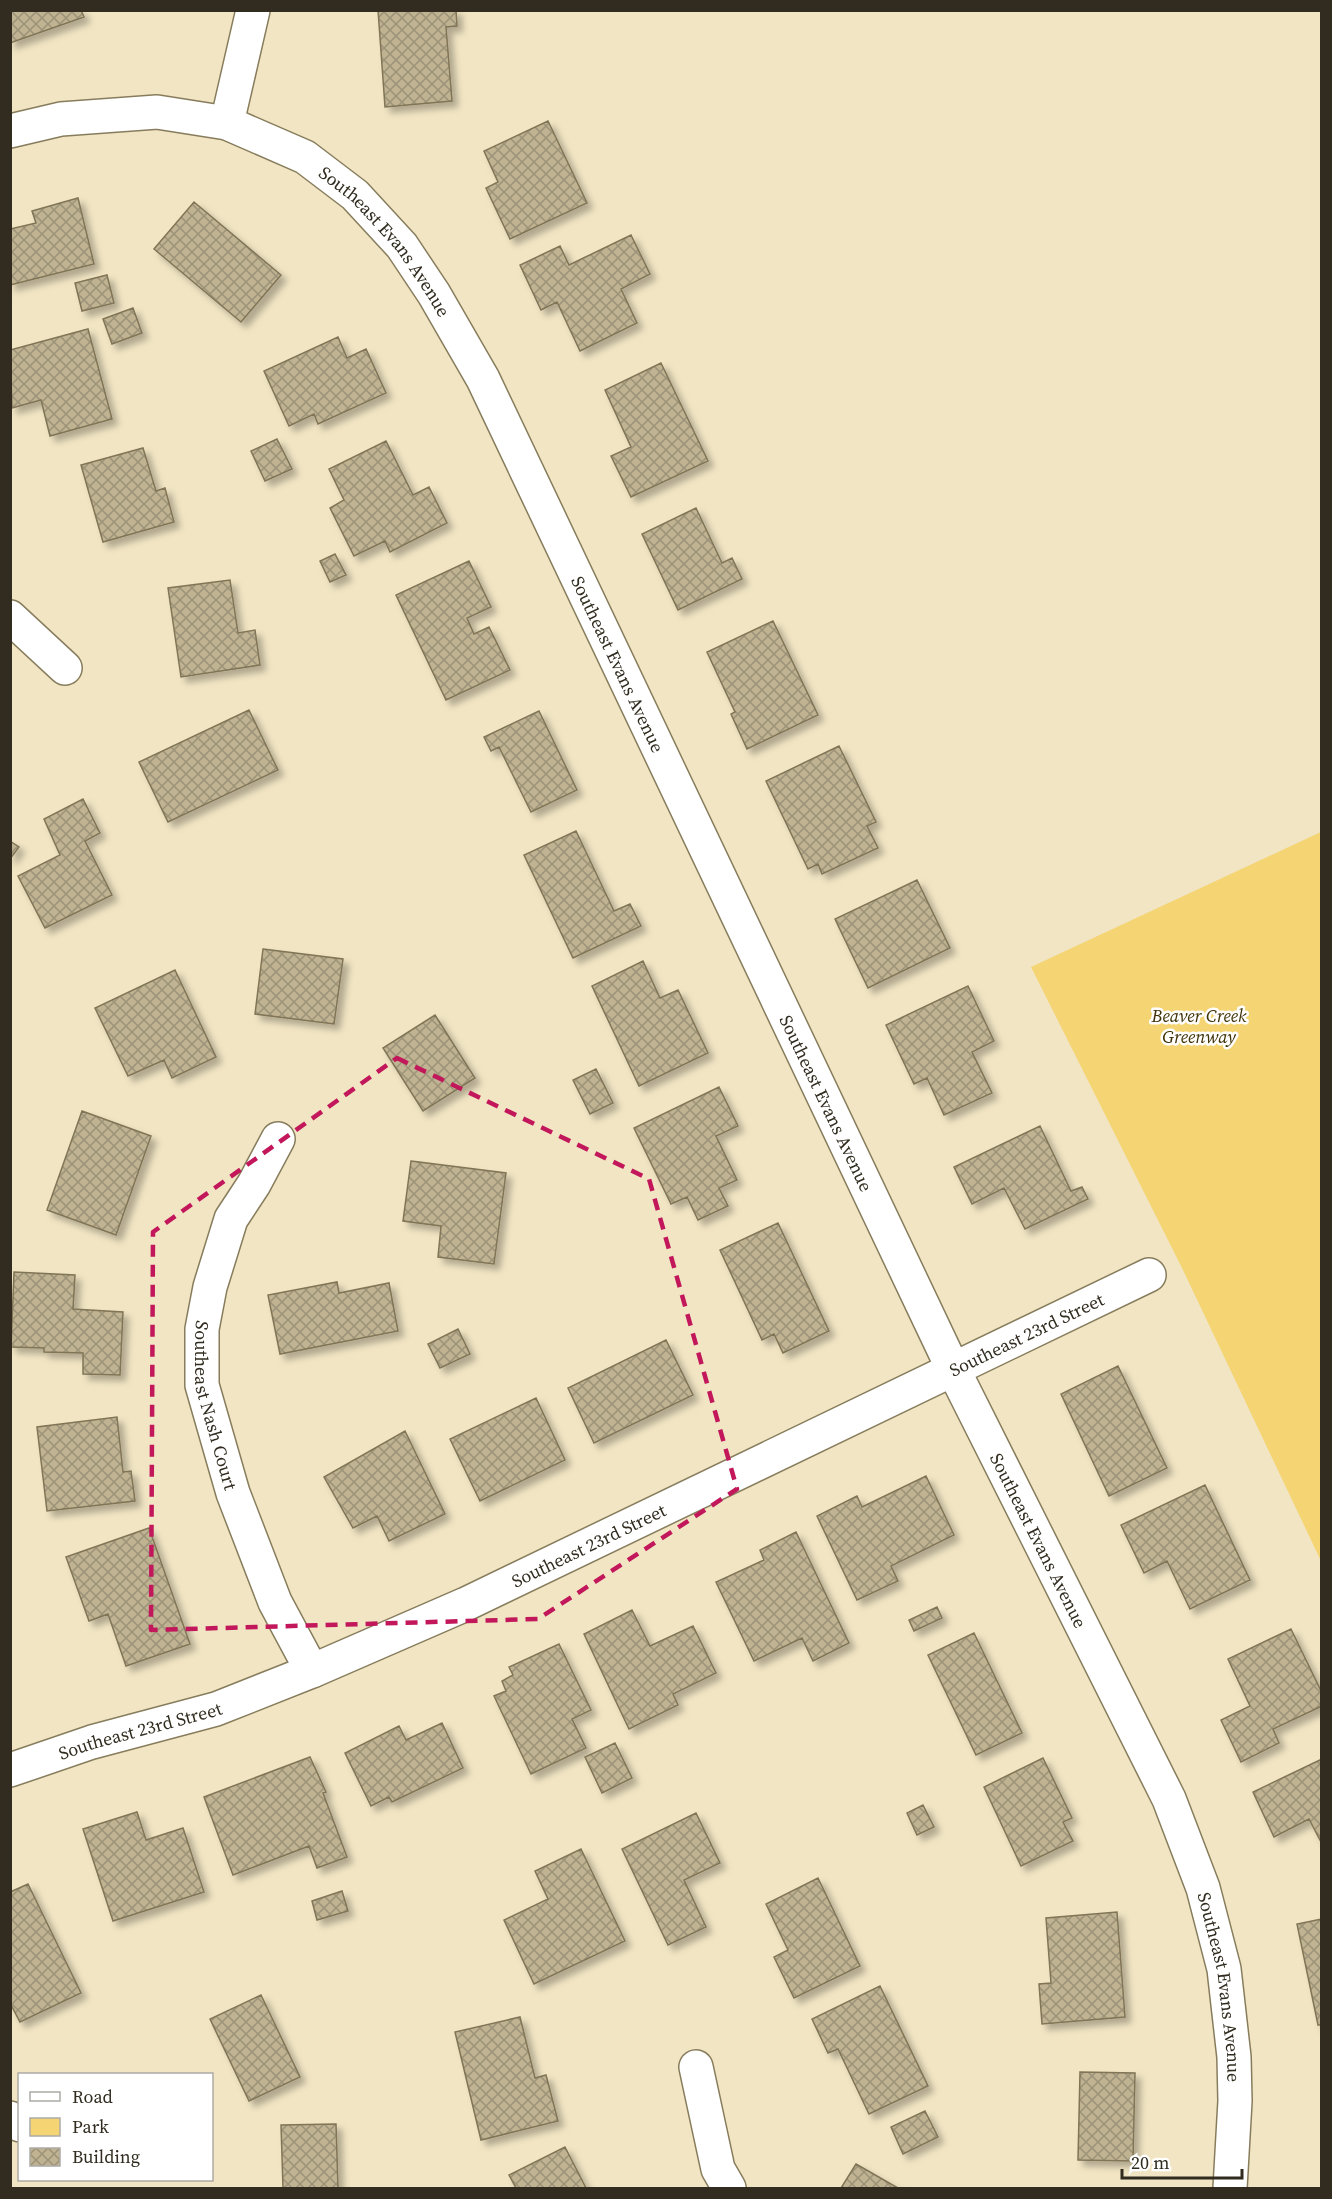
<svg xmlns="http://www.w3.org/2000/svg" width="1332" height="2199" font-family="'Source Serif 4',serif">
<style>
.park{fill:#f4d473}
.building{fill:url(#building-cross-hatch);stroke:#807556;stroke-width:1.5;filter:url(#shadow)}
.lines{fill:none;stroke-linecap:round;stroke-linejoin:round}
.street-casing{stroke:#877d5d;stroke-width:36}
.street{stroke:#fff;stroke-width:33}
.marked{fill:none;stroke:#c2185b;stroke-width:4.5;stroke-dasharray:12 8;stroke-linejoin:round}
.labels{text-anchor:middle;dominant-baseline:central;stroke-width:5;stroke-linejoin:round;paint-order:stroke}
.street-label{font-size:18px;fill:#312c1f;stroke:#fff}
.park-label{font-size:18px;font-style:italic;fill:#3f3205;stroke:#fff}
</style>
<defs>
<pattern id="building-cross-hatch" width="8" height="8" patternUnits="userSpaceOnUse" patternTransform="scale(1.5)"><rect width="8" height="8" fill="#bfb392"/><path d="M0 0l8 8M0 8l8-8" fill="none" stroke="#9c9277"/></pattern>
<filter id="shadow"><feDropShadow dx="5.5" dy="5.5" stdDeviation="3" flood-color="#0004"/></filter>
</defs>
<rect width="100%" height="100%" fill="#f1e5c3"/>
<!-- park -->
<path class="park" d="M1321,832V1561L1183,1270L1031,967Z"/>
<!-- building -->
<path class="building" d="M10,10H81L84,17L10,43Z
M378,10H456L457,26L446,27L452,101L385,107Z
M548,121L587,203L510,239L486,188L498,182L484,151Z
M78,198L94,264L10,285V229L36,223L32,211Z
M194,202L281,275L241,322L154,249Z
M631,235L650,274L621,289L637,323L580,351L557,302L541,310L520,265L560,246L569,265Z
M107,275L114,303L82,311L75,283Z
M133,308L142,333L112,344L103,319Z
M88,329L112,419L50,436L41,400L12,408L10,350Z
M338,337L347,358L366,349L386,393L318,424L314,414L289,426L264,371Z
M661,363L708,461L631,497L611,456L631,447L605,390Z
M277,439L292,469L265,481L251,451Z
M386,441L413,495L429,487L447,523L390,552L385,541L354,556L330,508L344,500L329,469Z
M143,448L156,491L165,488L174,522L103,542L81,465Z
M696,508L722,563L732,558L742,579L678,610L642,534Z
M335,554L346,575L330,582L320,561Z
M469,561L491,607L467,618L474,634L489,627L510,670L446,700L396,595Z
M230,580L238,633L255,630L260,665L181,677L168,588Z
M773,621L818,715L747,749L731,714L735,712L707,652Z
M249,710L278,770L168,822L139,762Z
M539,711L577,790L531,812L499,747L491,751L484,737Z
M839,746L876,822L867,826L878,848L822,874L818,864L808,869L766,781Z
M83,799L100,833L85,841L112,895L45,928L18,876L60,855L44,819Z
M576,831L614,911L630,904L641,926L573,958L524,855Z
M10,841L19,847L10,859Z
M917,880L950,948L868,988L835,919Z
M263,949L343,959L334,1024L255,1014Z
M643,961L660,998L678,990L708,1053L639,1086L592,986Z
M175,970L216,1057L172,1078L164,1060L128,1076L95,1008Z
M968,986L994,1041L972,1052L992,1093L944,1115L927,1078L914,1084L886,1025Z
M435,1015L475,1078L423,1111L383,1048Z
M596,1069L613,1103L590,1114L573,1080Z
M719,1087L738,1126L716,1136L737,1180L719,1188L728,1206L698,1220L687,1197L671,1204L634,1128Z
M82,1111L151,1136L116,1235L47,1210Z
M1040,1126L1071,1191L1082,1187L1088,1199L1025,1229L1004,1188L972,1204L954,1167Z
M411,1161L506,1173L494,1264L438,1257L441,1226L403,1221Z
M778,1223L829,1331L783,1353L774,1334L762,1340L720,1250Z
M14,1272L75,1275L73,1309L123,1312L120,1375L83,1374V1353L44,1352V1348L11,1347Z
M337,1282L339,1293L389,1283L398,1331L280,1354L268,1295Z
M458,1329L470,1354L440,1368L428,1344Z
M666,1340L693,1395L594,1443L568,1388Z
M1118,1366L1167,1468L1109,1496L1061,1394Z
M536,1398L565,1460L480,1501L450,1439Z
M117,1417L123,1472L131,1471L135,1501L47,1511L37,1427Z
M405,1431L445,1514L389,1541L377,1516L353,1528L324,1477Z
M926,1476L954,1535L891,1566L898,1581L857,1600L817,1516L857,1496L862,1507Z
M1205,1485L1250,1580L1190,1609L1167,1561L1144,1573L1121,1525Z
M149,1528L190,1644L126,1666L108,1614L89,1621L66,1557Z
M796,1532L849,1643L813,1661L802,1638L754,1661L716,1582L764,1560L760,1550Z
M937,1607L942,1618L914,1631L909,1620Z
M632,1610L650,1646L693,1626L716,1673L673,1694L678,1705L629,1729L584,1634Z
M1291,1629L1322,1693V1706L1273,1729L1279,1743L1241,1762L1221,1720L1250,1706L1228,1659Z
M974,1633L1022,1733L976,1755L928,1655Z
M559,1644L591,1710L572,1719L586,1748L531,1774L494,1696L506,1691L502,1681L513,1675L509,1667Z
M442,1723L463,1768L392,1802L389,1797L371,1806L345,1753L399,1726L406,1740Z
M615,1743L632,1778L602,1793L585,1757Z
M310,1757L326,1792L323,1793L347,1857L317,1868L309,1846L233,1875L204,1797Z
M1043,1758L1072,1818L1063,1822L1073,1841L1021,1866L984,1787Z
M1322,1759V1844L1309,1819L1274,1837L1253,1792Z
M923,1805L934,1827L917,1835L907,1813Z
M137,1812L146,1840L183,1828L204,1892L113,1921L83,1829Z
M696,1813L720,1863L684,1880L706,1927L668,1945L622,1849Z
M581,1849L625,1941L534,1984L504,1920L548,1899L535,1871Z
M818,1878L860,1966L794,1998L774,1957L788,1950L766,1904Z
M28,1884L81,1993L20,2022L10,2003V1892Z
M342,1891L348,1911L317,1920L312,1901Z
M1117,1912L1125,2017L1042,2024L1039,1984L1051,1983L1046,1918Z
M1322,1919V2025H1318L1297,1924Z
M880,1986L928,2086L869,2114L838,2049L828,2053L812,2019Z
M261,1995L300,2077L249,2101L210,2019Z
M520,2017L535,2078L546,2075L558,2121L481,2140L455,2032Z
M1080,2072L1135,2073L1133,2161L1078,2160Z
M925,2111L938,2137L903,2154L891,2127Z
M336,2124L338,2188H283L281,2125Z
M565,2147L586,2188H516L509,2175Z
M856,2164L898,2188H841Z"/>
<g class="lines">
<!-- street casing -->
<g class="street-casing">
<g id="street">
<path d="M227,123L253,10"/>
<path id="s1" d="M10,131L61,119L157,112L227,123L305,157L355,195L402,246L434,294L483,379L953,1369L1169,1799L1203,1888L1224,1969L1234,2057L1235,2101L1230,2188"/>
<path d="M10,617L65,668"/>
<path id="s2" d="M278,1139L254,1184L231,1219L210,1287L202,1329V1385L233,1493L275,1602L312,1671"/>
<path id="s3" d="M10,1770L92,1742L216,1709L312,1671L466,1604L1149,1275"/>
<path d="M696,2067L718,2169L729,2188"/>
<path d="M10,2118L20,2125"/>
</g>
</g>
<!-- street -->
<use href="#street" class="street"/>
</g>
<!-- marked area -->
<path class="marked" d="M397,1058L649,1179L737,1489L538,1619L151,1630L153,1232Z"/>
<g class="labels">
<!-- street labels -->
<g class="street-label">
<text stroke="none"><textPath href="#s1" startOffset="422">Southeast Evans Avenue</textPath></text>
<text stroke="none"><textPath href="#s1" startOffset="908">Southeast Evans Avenue</textPath></text>
<text stroke="none"><textPath href="#s1" startOffset="1394">Southeast Evans Avenue</textPath></text>
<text stroke="none"><textPath href="#s3" startOffset="1108">Southeast 23rd Street</textPath></text>
<text stroke="none"><textPath href="#s2" startOffset="285">Southeast Nash Court</textPath></text>
<text stroke="none"><textPath href="#s1" startOffset="1880">Southeast Evans Avenue</textPath></text>
<text stroke="none"><textPath href="#s3" startOffset="622">Southeast 23rd Street</textPath></text>
<text stroke="none"><textPath href="#s3" startOffset="136">Southeast 23rd Street</textPath></text>
<text stroke="none"><textPath href="#s1" startOffset="2366">Southeast Evans Avenue</textPath></text>
</g>
<!-- park labels -->
<g class="park-label">
<text x="1199" y="1015">Beaver Creek<tspan x="1199" dy="21">Greenway</tspan></text>
</g>
</g>
<!-- border -->
<rect width="1332" height="2199" fill="none" stroke="#312c1f" stroke-width="24"/>
<!-- legend -->
<rect x="18" y="2073" width="195" height="108" fill="#ffffff" stroke="#adaba5" stroke-width="1.5"/>
<rect x="30" y="2092" width="30" height="9" fill="#ffffff" stroke="#adaba5" stroke-width="1.5"/>
<text x="72" y="2103" font-size="18" fill="#312c1f">Road</text>
<rect x="30" y="2118" width="30" height="18" fill="#f4d473" stroke="#adaba5" stroke-width="1.5"/>
<text x="72" y="2133" font-size="18" fill="#312c1f">Park</text>
<rect x="30" y="2148" width="30" height="18" fill="url(#building-cross-hatch)" stroke="#adaba5" stroke-width="1.5"/>
<text x="72" y="2163" font-size="18" fill="#312c1f">Building</text>
<!-- scale -->
<path d="M1122 2169v9h120v-9" fill="none" stroke="#312c1f" stroke-width="3"/>
<text x="1131" y="2169" font-size="18" fill="#312c1f" stroke="#ffffff" stroke-width="4.5" paint-order="stroke">20 m</text>
</svg>
